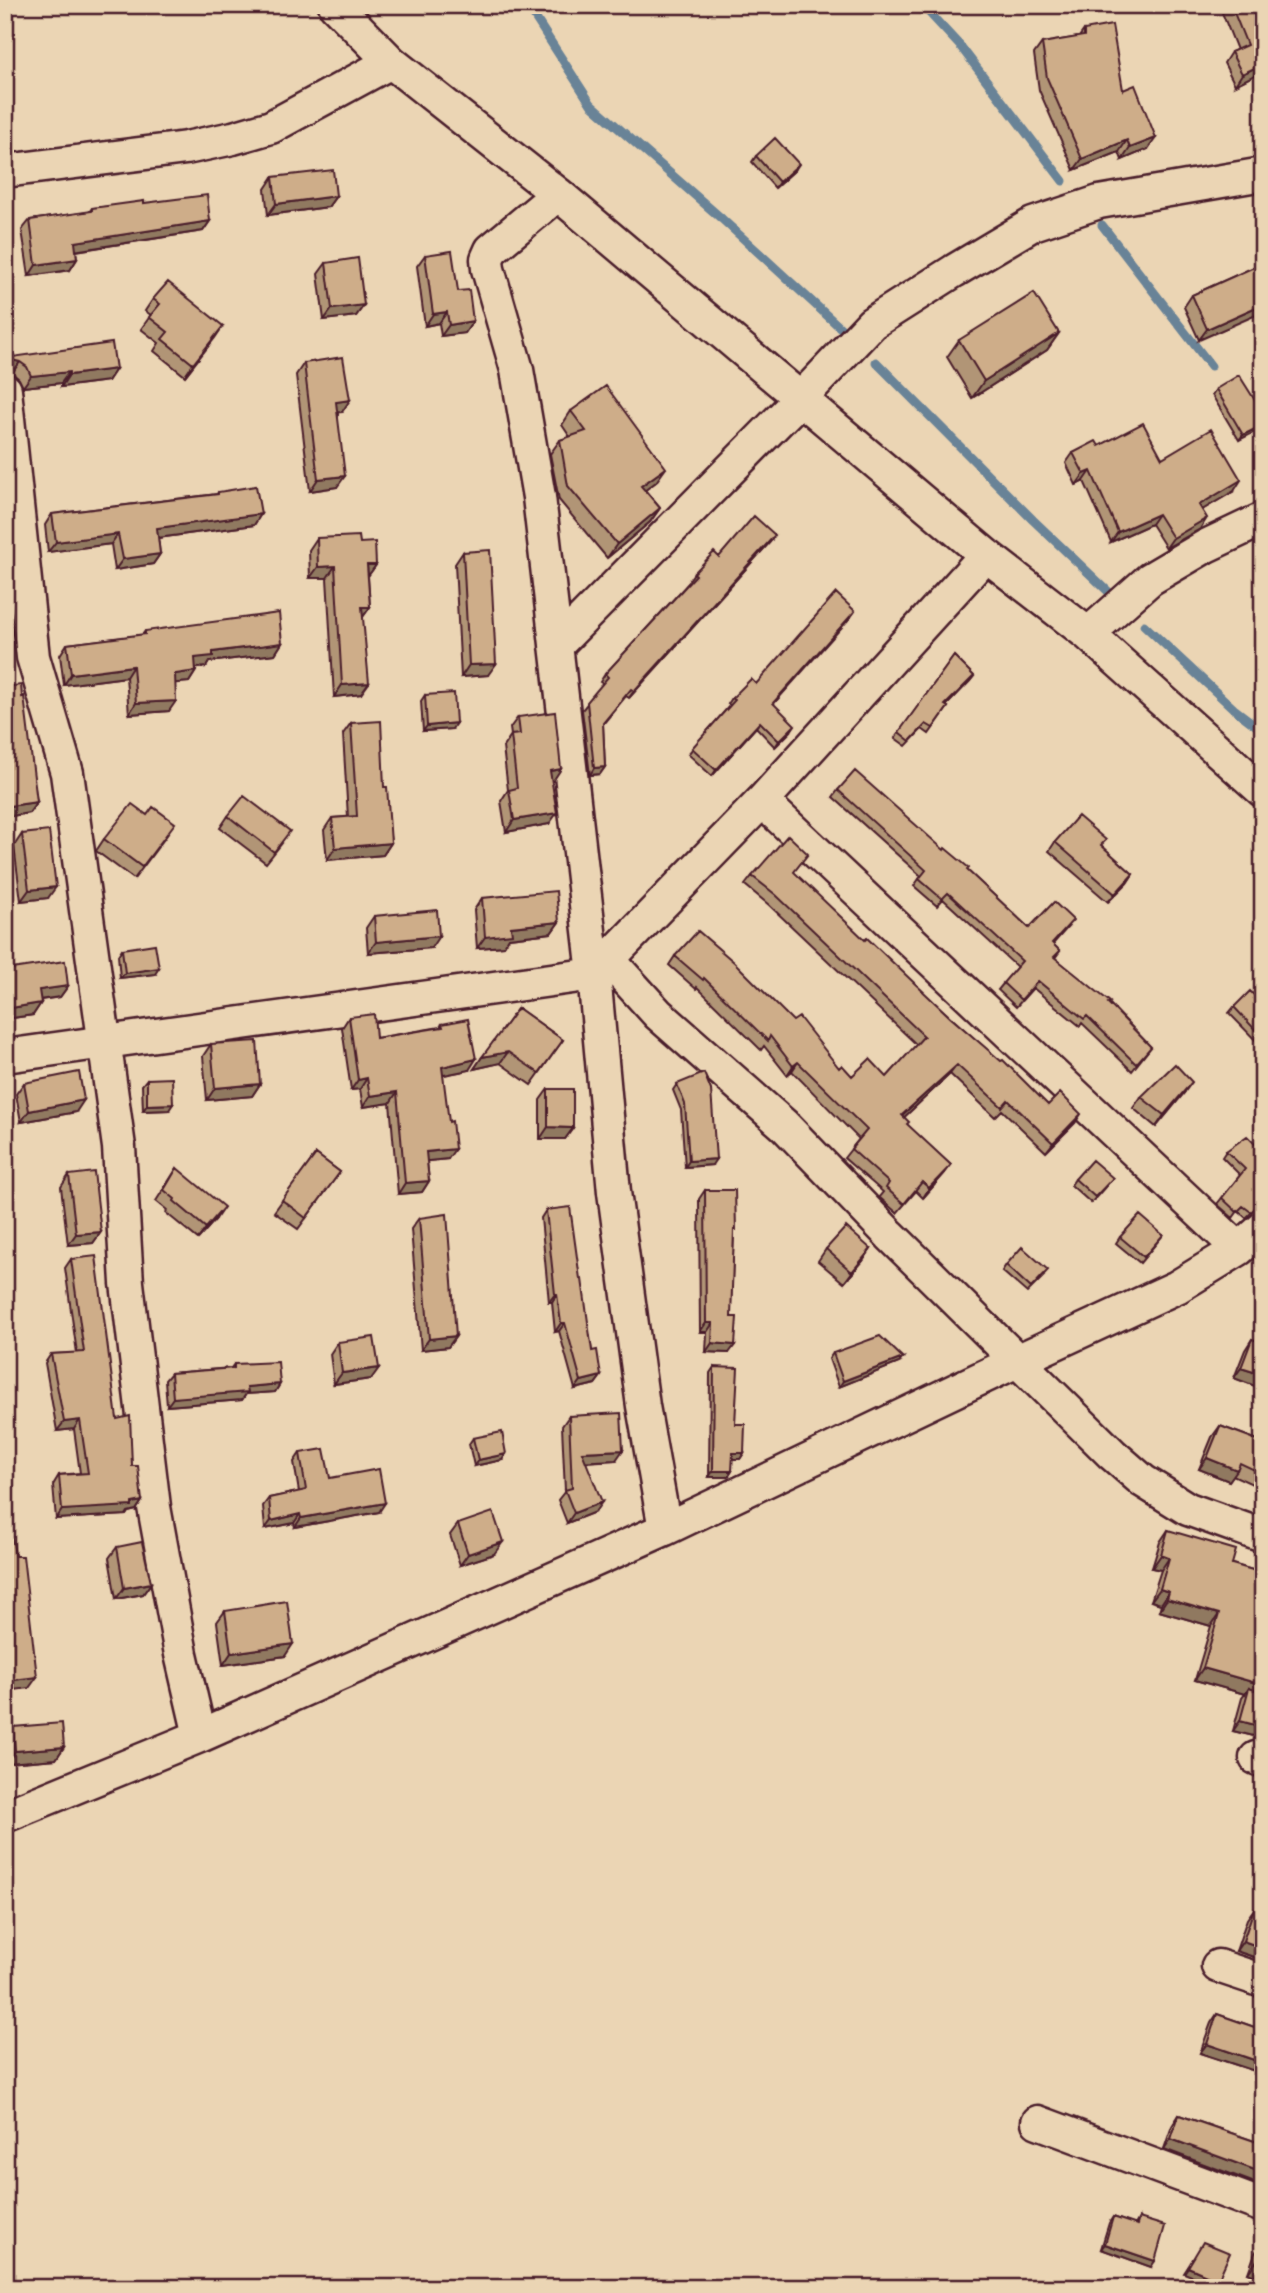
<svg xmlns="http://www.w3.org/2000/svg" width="1268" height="2293" font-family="Mynerve,sans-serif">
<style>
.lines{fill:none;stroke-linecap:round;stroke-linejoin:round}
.stream{stroke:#698397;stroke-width:9}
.minor-casing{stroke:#4a1f2b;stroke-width:37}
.minor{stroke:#ebd5b4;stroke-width:32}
.wall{fill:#b19576;stroke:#4a1f2b;stroke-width:2}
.shaded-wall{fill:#907960;stroke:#4a1f2b;stroke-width:2}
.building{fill:#cead89;stroke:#4a1f2b;stroke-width:2}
</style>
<rect width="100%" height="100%" fill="#ebd5b4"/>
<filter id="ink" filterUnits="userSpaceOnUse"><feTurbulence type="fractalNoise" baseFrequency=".0143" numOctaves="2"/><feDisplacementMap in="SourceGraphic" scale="14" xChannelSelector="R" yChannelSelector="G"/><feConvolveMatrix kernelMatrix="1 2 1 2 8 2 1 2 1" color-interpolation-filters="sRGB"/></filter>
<g filter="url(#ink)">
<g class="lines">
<!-- stream -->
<path class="stream" d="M527,5L591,104L722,219L845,332
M922,5L961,47L1063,181
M1102,225L1211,366
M876,362L1033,520L1113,596
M1144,625L1234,709L1263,731"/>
<!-- minor casing -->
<g class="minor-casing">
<path id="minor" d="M335,5L391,62L558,194L986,555L1088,634L1263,791
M5,171L186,148L233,138L271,127L391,62
M558,194L491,250L487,259L488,269L517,370L539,497L594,974L614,1192L643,1406L665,1529
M5,390L33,657L67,773L119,1147L127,1283L154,1507L181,1654L200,1736
M1088,634L1150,579L1206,546L1263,519
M556,646L800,399L872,323L954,271L1033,224L1099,202L1263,174
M762,801L1239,1249
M608,959L658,1014L784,1125L890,1235L1112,1454L1143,1481L1188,1509L1263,1536
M5,1056L594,974L762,801L986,555
M1256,1758L1263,1761
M5,1816L200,1736L665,1529L1019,1360L1177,1287L1239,1249L1263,1228
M1218,1966L1263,1981
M1038,2122L1263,2206"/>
</g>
<!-- minor -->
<use href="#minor" class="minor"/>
</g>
<!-- wall -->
<path class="wall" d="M1219,5H1263V71L1235,85L1224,63L1231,52L1237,50Z
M1084,30L1123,90L1148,149L1122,160L1119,152L1074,170L1039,90L1034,54L1042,43L1079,37Z
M756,156L795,170L775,188L752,162Z
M273,177L336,196L328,207L268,215L265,189Z
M144,203L210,221L203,231L76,251L77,259L70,270L29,276L22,230L30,220L89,212L92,208Z
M425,255L458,291L473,321L465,333L441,336L439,323L425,326L417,266Z
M326,263L364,305L356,316L324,320L318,274Z
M1263,263L1199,340L1184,307L1192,295Z
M153,299L223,326L185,376L154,351L159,343L141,329L151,315L145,311Z
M1059,333L1047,350L972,398L947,357L959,340Z
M12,357L116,369L108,381L61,387V383L23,387L19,379L12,373L5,372V366Z
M304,363L342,412H338L337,487L310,491L296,375Z
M1216,389L1263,413L1239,440L1212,395Z
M571,411L656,482L645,490L660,508L650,522L607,558L559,500L550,454L560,440L570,437L562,425Z
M1099,446L1162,458L1234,491L1202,510L1200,529L1166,548L1151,524L1111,542L1084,481L1076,485L1066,463L1073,453Z
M218,492L261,514L254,525L158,538L160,554L153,564L115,570L111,544L48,552L45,525L52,514L217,494Z
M317,538L360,543L376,565L368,576L370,607L363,617L361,694L334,697L327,578H310L309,550Z
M770,542L629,698L626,696L603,724L605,767L600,774L590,775L582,710L603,684L600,682L605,674L690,581L689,580L694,573L719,557Z
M463,552L488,675L461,677L455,564Z
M855,611L773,704L791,731L775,747L756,727L712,776L688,754L730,705L728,704L732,698L756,684Z
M145,631L282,643L275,654L209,662L206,667L196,668V671L189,682L175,683L169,711L129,714L126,677L64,685L60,655L67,644L142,635Z
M954,656L974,676L970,681L946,706L948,707L929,734L922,729L906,746L895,738Z
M5,687L22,697L37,802L29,813L5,817Z
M425,695L452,729L423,731L421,701Z
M518,717L553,781H552L549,824L506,832L501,801L508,790L503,747L511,735L510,728Z
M351,723L384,787L391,843L383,855L327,860L324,830L332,818L348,817L343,734Z
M838,790L967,870L1029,928L1068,927L1053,944L1060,951L1055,958L1109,1003L1151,1047L1132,1071L1082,1023L1080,1026L1033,988L1016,1007L998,990L1017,967L943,899L937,906L914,886L921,876L833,797Z
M228,816L282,843L266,863L220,828Z
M22,834L48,898L21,901L14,846Z
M167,835L134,879L96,851L104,839Z
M1055,842L1102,846L1133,874L1127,883L1108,902L1049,851Z
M752,876L865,940L1048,1105L1075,1123L1046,1152L1002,1110L995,1117L950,1074L904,1117L907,1125L951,1165L944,1174L923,1198L916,1191L897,1213L879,1197L883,1192L844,1158L859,1139L792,1071L787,1075L764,1046L761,1050L697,987L696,989L669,965L675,956L839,1068L852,1076L887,1077L917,1045L769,905L745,885Z
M482,898L559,922L551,933L509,938L504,946L477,948L474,910Z
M374,916L431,948L368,953L366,928Z
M122,949L155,974L120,978L118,955Z
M5,970L68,986L60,997L41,1000V1003L33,1015L5,1019Z
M1263,1004V1048L1229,1013L1234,1007Z
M518,1008L563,1040L531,1085L500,1063L474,1069Z
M349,1017L376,1038L440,1027L442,1024L469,1070L443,1075L448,1159L427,1161L429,1181L422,1192L398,1194L390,1103L363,1107L360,1089L351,1090L342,1028Z
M211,1044L260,1084L252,1096L207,1100L203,1056Z
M147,1079L169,1110L143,1111L142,1085Z
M24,1083L76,1112L21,1122L16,1094Z
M677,1084L712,1165L685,1167L681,1110L673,1090Z
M548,1089L573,1128L565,1139H540V1100Z
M1184,1093L1156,1127L1133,1108L1141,1097Z
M1263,1144V1186L1259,1190L1263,1201L1246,1218L1238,1211L1233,1218L1217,1204L1240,1175L1222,1157L1226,1151L1258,1147Z
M316,1154L340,1172L298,1229L274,1212Z
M177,1168L216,1219L198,1239L166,1213L167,1210L156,1201Z
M69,1175L101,1232L93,1243L68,1245L61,1187Z
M1113,1178L1091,1203L1071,1185L1075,1179Z
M705,1190L734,1233L729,1353L706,1352L707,1332H700L699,1199Z
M546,1210L580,1279L592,1351L601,1376L595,1384L575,1389L559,1331L555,1332L552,1302H549L541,1218Z
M419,1218L456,1336L448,1347L421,1350L411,1229Z
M1163,1235L1140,1263L1116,1243L1120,1237Z
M826,1249H871L863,1261L844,1283L818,1261Z
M71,1259L117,1419L142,1501L136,1510L128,1512L126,1515L56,1519L53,1485L59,1475L80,1473L74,1429L57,1431L45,1363L51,1354L77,1353L65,1268Z
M1006,1265L1044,1276L1027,1293L1002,1271Z
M1252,1339L1263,1343V1389L1234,1378L1245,1350Z
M338,1342L371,1379L334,1384L330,1354Z
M833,1353L899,1363L839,1387L829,1359Z
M234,1364L280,1384L275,1392L246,1394L242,1400L167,1406L165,1380L171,1373L231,1368Z
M714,1367L744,1453L740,1459H732V1471L728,1477H709L710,1373Z
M569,1416L616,1460L586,1462L595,1512L567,1523L558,1500L565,1491L562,1426Z
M1220,1426L1263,1442V1489L1233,1475L1229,1481L1199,1469L1212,1437Z
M473,1438L502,1460L474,1466L469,1444Z
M300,1453L330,1478L379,1512L295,1527L294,1523L265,1529L263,1506L269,1498L299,1492L294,1462Z
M458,1524L494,1554L460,1565L450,1535Z
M1168,1530L1232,1564L1263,1573V1691L1262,1693H1263V1742L1261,1741L1262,1738L1233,1731L1242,1698L1245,1694L1195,1680L1211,1626L1159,1611L1161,1604L1151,1601L1161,1570L1152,1568L1160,1542Z
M117,1547L151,1583L143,1594L116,1599L109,1558Z
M225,1611L285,1656L223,1665L217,1622Z
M13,1727L64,1747L56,1759L7,1763L5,1738Z
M1254,1909L1263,1960L1236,1951L1247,1919Z
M1217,2014L1263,2030V2078L1259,2077L1261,2073L1200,2053L1211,2023Z
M1179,2115L1263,2144L1164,2149L1172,2126Z
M1113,2217L1135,2225L1139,2218L1151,2267L1101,2249L1109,2223Z
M1263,2242V2279L1248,2273L1255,2253Z"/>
<!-- shaded-wall -->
<path class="shaded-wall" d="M1263,64V71L1235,85L1242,74Z
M1156,138L1148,149L1122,160L1130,148Z
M1127,140L1119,152L1074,170L1082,159Z
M799,164L795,170L775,188L779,182Z
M336,196L328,207L268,215L276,204Z
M210,221L203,231L67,252L75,242Z
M77,259L70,270L29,276L36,265Z
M1263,304V312L1199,340L1207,329Z
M364,305L356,316L324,320L332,309Z
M447,312L439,323L425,326L433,314Z
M473,321L465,333L441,336L449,325Z
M223,326L215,338L185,376L193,364Z
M1059,333L1047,350L972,398L984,381Z
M12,360L20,362L12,373L5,372V370Z
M116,369L108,381L61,387L69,375Z
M69,372L61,383L23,387L31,376Z
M350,400L342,412L328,413L336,402Z
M1263,425V428L1239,440L1243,435Z
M666,468L656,482L632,500L641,486Z
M1091,471L1084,481L1076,485L1084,474Z
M345,476L337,487L310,491L318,479Z
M1241,480L1234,491L1192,516L1199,505Z
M660,508L650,522L607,558L617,544Z
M261,514L254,525L150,539L157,528Z
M1158,514L1151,524L1111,542L1118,532Z
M1207,518L1200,529L1166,548L1173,538Z
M118,534L111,544L48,552L56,542Z
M775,535L770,542L629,698L634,691Z
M160,554L153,564L115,570L123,559Z
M367,565H376L368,576Z
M335,566L327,578H310L318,567Z
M362,607H370L362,618Z
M855,611L851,617L769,709L773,703Z
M282,643L275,654L209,662L206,667L187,669L195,658L213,652Z
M496,664L488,675L461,677L469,665Z
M133,666L126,677L64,685L71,674Z
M196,671L189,682L167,684L175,674Z
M974,676L970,681L941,711L945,705Z
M369,683L361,694L334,697L342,685Z
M176,701L169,711L129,714L136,703Z
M760,722L756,727L712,776L716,770Z
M456,723L452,729L423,731L427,726Z
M795,725L791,731L775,747L779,741Z
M605,767L600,774L590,775L594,768Z
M561,769L553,781L542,782L550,771Z
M37,802L29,813L5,817V812L9,806Z
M557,813L549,824L506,832L514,820Z
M391,843L383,855L327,860L335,848Z
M1133,874L1127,883L1108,902L1115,894Z
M56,887L48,898L21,901L29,890Z
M559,922L551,933L509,938L504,946L477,948L485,937L511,927Z
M439,936L431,948L368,953L376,942Z
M159,968L155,974L120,978L125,973Z
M68,986L60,997L31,1001L39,990Z
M41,1003L33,1015L5,1019V1016L11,1008Z
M508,1052L500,1063L474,1069L482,1057Z
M476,1059L469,1070L434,1077L442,1067Z
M798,1062L792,1071L787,1075L793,1066Z
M957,1065L950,1074L896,1125L902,1115Z
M367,1078L360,1089L351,1090L358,1080Z
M1192,1082L1184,1093L1156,1127L1164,1115Z
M260,1084L252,1096L207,1100L215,1088Z
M397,1092L390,1103L363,1107L370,1096Z
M84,1100L76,1112L21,1122L29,1111Z
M173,1104L169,1110L143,1111L147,1105Z
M1081,1114L1075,1123L1046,1152L1053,1143Z
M548,1127L573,1128L565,1139H540Z
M455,1149L448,1159L419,1162L426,1152Z
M716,1159L712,1165L685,1167L689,1161Z
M951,1165L944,1174L923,1198L929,1188Z
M429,1181L422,1192L398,1194L405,1183Z
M224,1207L216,1219L198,1239L206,1228Z
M101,1232L93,1243L68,1245L76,1234Z
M871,1249L863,1261L844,1283L852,1272Z
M555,1294H557L552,1302H549Z
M561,1323H565L559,1331L555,1332Z
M706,1323H713L707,1332H700Z
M456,1336L448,1347L421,1350L429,1339Z
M712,1343L735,1345L729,1353L706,1352Z
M903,1358L899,1363L839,1387L843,1381Z
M379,1368L371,1379L334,1384L342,1373Z
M1241,1368L1263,1375V1389L1234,1378Z
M601,1376L595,1384L575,1389L581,1381Z
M280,1384L275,1392L246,1394L242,1400L167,1406L173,1398L247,1387Z
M80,1420L74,1429L57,1431L64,1422Z
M623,1450L616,1460L575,1462L582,1452Z
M733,1453H744L740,1459H729Z
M506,1454L502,1460L474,1466L478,1460Z
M1207,1458L1237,1470L1229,1481L1199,1469Z
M713,1471H732L728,1477H709Z
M142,1501L136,1510L128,1512L126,1515L56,1519L62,1510L132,1503Z
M602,1502L595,1512L567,1523L574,1513Z
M385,1503L379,1512L295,1527L301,1518Z
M300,1514L294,1523L265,1529L271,1521Z
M503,1542L494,1554L460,1565L468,1554Z
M1161,1555L1169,1558L1161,1570L1152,1568Z
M151,1583L143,1594L116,1599L124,1588Z
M1160,1589L1169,1592L1161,1604L1151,1601Z
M1167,1599L1219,1614L1211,1626L1159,1611Z
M293,1644L285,1656L223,1665L231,1653Z
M1203,1668L1263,1685V1691L1258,1698L1249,1688L1245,1694L1195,1680Z
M37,1677L29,1688L5,1691V1681Z
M1240,1721L1263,1727V1737L1262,1738L1233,1731Z
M64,1747L56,1759L7,1763L15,1751Z
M1243,1941L1263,1948V1960L1236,1951Z
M1207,2044L1263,2063V2070L1261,2073L1200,2053Z
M1171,2139L1263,2173V2186L1164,2149Z
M1105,2244L1155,2261L1151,2267L1101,2249Z
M1256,2262L1263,2264V2279L1248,2273Z
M1188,2267L1218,2280L1214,2285L1184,2273Z"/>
<!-- building -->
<path class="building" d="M1231,5H1263V64L1242,74L1231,52L1247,45Z
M1112,25L1123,90L1135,85L1156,138L1130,148L1127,140L1082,159L1047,78L1042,43L1084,36V30Z
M775,138L799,164L779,182L756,156Z
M333,170L336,196L276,204L273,177Z
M207,195L210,221L75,242L77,259L36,265L30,220L92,211V208L144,201V203Z
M452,251L458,291L469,290L473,321L449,325L447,312L433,314L425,255Z
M358,258L364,305L332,309L326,263Z
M1263,263V304L1207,329L1192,295Z
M168,282L223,326L193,364L162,339L168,332L149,317L160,304L153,299Z
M1034,293L1059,333L984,381L959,340Z
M112,343L116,369L69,375V372L31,376L27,367L20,362L12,360V357Z
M343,357L350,400L336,402L345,476L318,479L304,363Z
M1239,375L1263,413V425L1243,435L1216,389Z
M606,386L666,468L641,486L660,508L617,544L568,486L560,440L586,431L571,411Z
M1143,423L1162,458L1211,429L1241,480L1199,505L1207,518L1173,538L1158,514L1118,532L1091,471L1084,474L1073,453L1096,441L1099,446Z
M256,486L261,514L157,528L160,554L123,559L118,534L56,542L52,514L218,494V492Z
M754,516L775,535L634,691L631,689L603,723L605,767L594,768L587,702L608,677L605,674L696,575L694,573L714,552L719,557Z
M359,536L360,543L375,542L376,565H367L370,607H362L369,683L342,685L335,566L318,567L317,538Z
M5,539L9,564L5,565Z
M490,550L496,664L469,665L463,552Z
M836,593L855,611L773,703L795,725L779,741L760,722L716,770L692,748L735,700L732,698L751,679L756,684Z
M279,613L282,643L213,652V656L195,658L196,671L175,674L176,701L136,703L133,666L71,674L67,644L145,634V631Z
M954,656L974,676L945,705L948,707L933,728L926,724L910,741L899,732Z
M21,685L22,697L24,696L37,802L9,806L5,780V687Z
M454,693L456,723L427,726L425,695Z
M555,712L561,769L550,771L557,813L514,820L509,790L517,788L511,735L520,734L518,717Z
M381,721L384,787H387L391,843L335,848L332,818L357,816L351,723Z
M855,771L944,850L945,848L969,868L967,870L1029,928L1054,902L1073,920L1052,943L1060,951L1054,957L1110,1002L1108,1003L1151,1047L1136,1064L1087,1016L1084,1019L1038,981L1021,1000L1003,983L1022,961L948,893L942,899L919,879L926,870L838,790Z
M244,796L290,831L274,852L228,816Z
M132,804L147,815L153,807L175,823L142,867L104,839Z
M1078,816L1106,840L1101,845L1133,874L1115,894L1055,842Z
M49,831L56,887L29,890L22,834Z
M788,835L808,854L794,872L865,940L867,938L950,1017L1001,1061L1003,1060L1048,1105L1060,1093L1081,1114L1053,1143L1008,1100L1002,1107L957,1065L902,1115L909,1122L907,1124L951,1165L929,1188L922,1182L904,1204L886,1188L889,1183L851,1149L867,1130L798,1062L793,1066L770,1036L768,1041L704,978L703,980L675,956L698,931L734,962L793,1021L799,1017L839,1068L842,1065L852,1076L870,1059L887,1077L924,1036L776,895L752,876Z
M556,891L559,922L511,927L512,934L485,937L482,898Z
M437,910L439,936L376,942L374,916Z
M155,944L159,968L125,973L122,949Z
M65,961L68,986L39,990L41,1003L11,1008L5,970Z
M1250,991L1263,1004V1038L1234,1007Z
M518,1008L563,1040L539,1073L508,1052L482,1057Z
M374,1014L376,1038L443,1027L442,1024L468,1019L476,1059L442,1067L449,1122L452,1121L455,1149L426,1152L429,1181L405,1183L397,1092L370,1096L367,1078L358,1080L349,1017Z
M257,1041L260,1084L215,1088L211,1044Z
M1175,1064L1192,1082L1164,1115L1141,1097Z
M79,1072L84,1100L29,1111L24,1083Z
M704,1073L711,1090L716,1159L689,1161L685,1104L677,1084Z
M172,1078L173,1104L147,1105V1079Z
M548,1089H573V1128L548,1127Z
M1247,1136L1258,1147L1262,1143L1263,1144V1184L1258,1189L1263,1193V1200L1251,1212L1243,1206L1237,1212L1222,1198L1245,1169L1226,1151Z
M316,1154L340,1172L306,1218L282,1200Z
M1092,1160L1113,1178L1095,1197L1075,1179Z
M177,1168L224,1207L206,1228L174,1201L175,1199L164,1190Z
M94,1172L101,1232L76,1234L69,1175Z
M705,1190H735L736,1230H734L731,1317H737L735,1345L712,1343L713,1323H706Z
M570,1207L580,1279H582L592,1351L597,1350L601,1376L581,1381L565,1323H561L557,1294H555L546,1210Z
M447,1214L456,1336L429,1339L419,1218Z
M1140,1215L1163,1235L1144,1257L1120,1237Z
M846,1227L871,1249L852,1272L826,1249Z
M1022,1247L1048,1270L1031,1288L1006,1265Z
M96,1256L117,1419L130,1416L132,1466H138L142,1501L132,1503V1506L62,1510L59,1475L88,1473L80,1420L64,1422L51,1354L84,1352L71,1259Z
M880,1336L903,1358L843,1381L833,1353Z
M374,1337L379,1368L342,1373L338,1342Z
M1252,1339L1263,1343V1375L1241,1368Z
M278,1362L280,1384L247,1387L248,1392L173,1398L171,1373L234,1368V1364Z
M714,1367L738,1368L735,1424H745L744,1453H733L732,1471H713Z
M621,1413L623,1450L582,1452L602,1502L574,1513L565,1490L572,1488L569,1416Z
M1220,1426L1263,1442V1474L1240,1463L1237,1470L1207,1458Z
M502,1432L506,1454L478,1460L473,1438Z
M324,1449L330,1478L379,1469L385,1503L301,1518L300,1514L271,1521L269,1498L306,1490L300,1453Z
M5,1487L15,1556H23L37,1677L5,1681Z
M493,1512L503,1542L468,1554L458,1524Z
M1168,1530L1236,1550L1232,1564L1263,1573V1685L1203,1668L1219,1614L1167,1599L1169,1592L1160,1589L1169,1558L1161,1555Z
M142,1542L151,1583L124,1588L117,1547Z
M287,1601L293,1644L231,1653L225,1611Z
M1249,1688L1263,1693V1727L1240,1721Z
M62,1723L64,1747L15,1751L13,1727Z
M1254,1909L1263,1912V1948L1243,1941Z
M1217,2014L1263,2030V2063L1207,2044Z
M1179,2115L1263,2144V2173L1171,2139Z
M1113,2217L1137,2225L1139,2218L1165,2226L1155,2261L1105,2244Z
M1203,2242L1230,2253L1218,2280L1188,2267Z
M1263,2243V2264L1256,2262Z"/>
</g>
<!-- margin -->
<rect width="1268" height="2293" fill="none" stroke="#ebd5b4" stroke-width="28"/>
<rect x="14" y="14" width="1240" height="2265" fill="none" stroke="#4a1f2b" stroke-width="2.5" filter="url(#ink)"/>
</svg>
